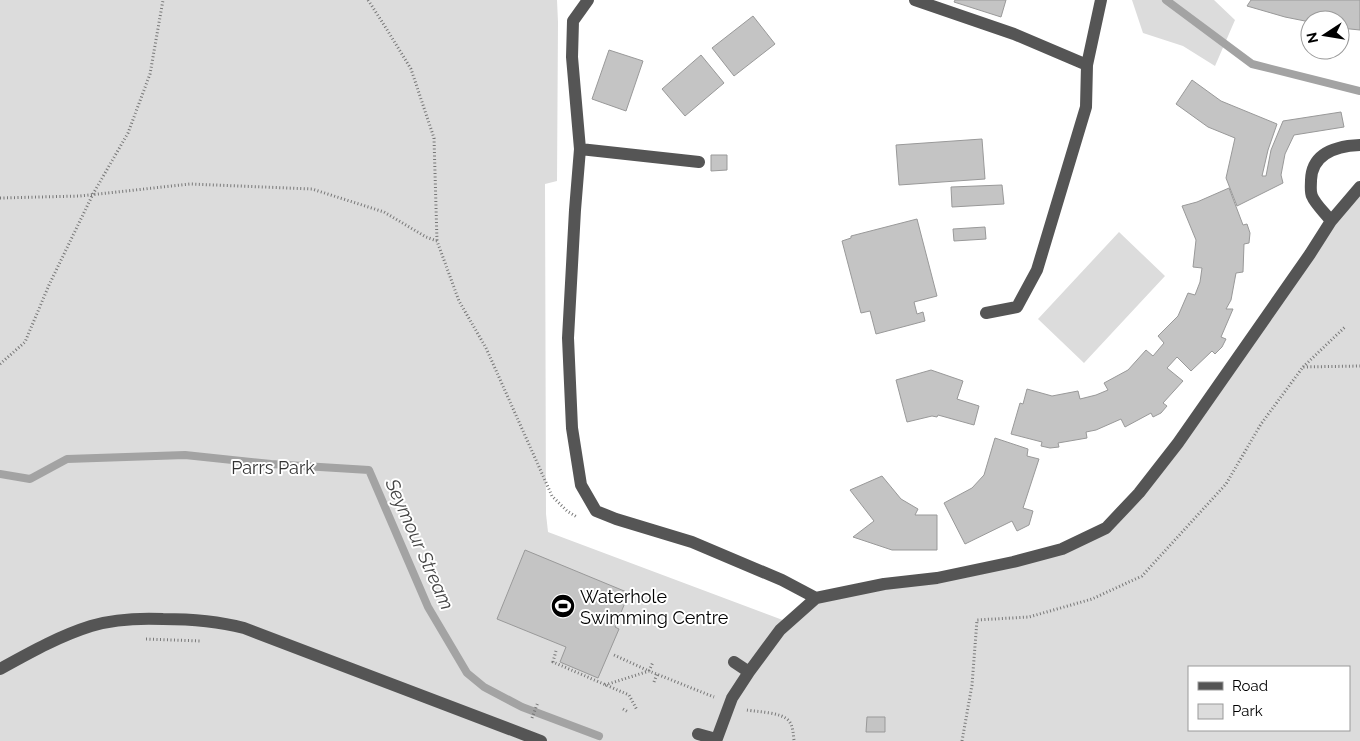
<svg xmlns="http://www.w3.org/2000/svg" width="1360" height="741" font-family="Raleway,sans-serif">
<style>
.green{fill:#dcdcdc;fill-rule:evenodd}
.lines{fill:none;stroke-linecap:round;stroke-linejoin:round}
.stream{stroke:#a3a3a3;stroke-width:8}
.building{fill:#c4c4c4;stroke:#999}
.path{stroke:#777;stroke-width:3;stroke-dasharray:1 2.5;stroke-linecap:butt}
.minor{stroke:#555;stroke-width:12}
.labels{text-anchor:middle;dominant-baseline:central;stroke-width:4;stroke-linejoin:round;paint-order:stroke}
.park-label{font-size:18px;fill:#333;stroke:#fff}
.poi-label{font-size:18px;fill:#000;stroke:#fff;text-anchor:start}
.water-label{font-size:19px;font-style:italic;fill:#444;stroke:#fff}
</style>
<rect width="100%" height="100%" fill="#fff"/>
<!-- green -->
<path class="green" d="M0,0H557L558,22L557,181L545,184L546,514L548,532L788,622L816,598L1013,562L1106,528L1139,493L1360,187V741H0ZM1189,667H1349V730H1189Z
M1132,0H1214L1235,20L1215,66L1183,46L1143,33Z
M1119,232L1165,276L1084,363L1038,319Z"/>
<g class="lines">
<!-- stream -->
<path class="stream" d="M1166,0L1252,64L1360,91
M0,474L30,479L67,459L185,455L271,464L369,470L428,607L467,673L484,687L522,707L599,736"/>
</g>
<!-- building -->
<path class="building" d="M955,0H1006L1001,17L954,2Z
M1251,0H1360V30L1340,28V20H1310V22L1285,17L1247,6Z
M753,16L775,44L734,76L712,48Z
M609,50L643,61L626,111L592,99Z
M701,55L724,83L685,116L662,89Z
M1192,80L1221,101L1277,124L1268,150L1262,176H1266L1271,150L1283,121L1341,112L1344,127L1294,135L1285,154L1281,175L1283,183L1237,206L1226,178L1235,138L1208,127L1176,104Z
M982,139L985,179L899,185L896,145Z
M711,155H727V170L711,171Z
M1002,185L1004,204L952,207L951,187Z
M1229,188L1243,225L1247,224L1250,233L1249,243L1244,244L1243,272L1236,273L1231,300L1226,309H1233L1221,337L1226,339L1222,347L1215,354L1212,351L1191,371L1177,357L1167,368L1183,381L1163,403L1167,406L1161,413L1153,417L1151,413L1125,427L1121,419L1096,430L1086,432L1087,438L1058,443L1059,447L1050,448L1041,446L1042,442L1011,434L1020,403L1023,404L1027,389L1052,396L1078,391L1080,399L1096,395L1108,390L1104,383L1128,370L1146,350L1153,356L1164,343L1158,336L1178,316L1188,293L1195,295L1200,282L1202,268L1193,267L1196,240L1182,206L1197,202Z
M917,219L937,296L914,302L917,314L923,312L925,321L876,334L870,311L861,313L842,241L851,238V236Z
M985,227L986,239L954,241L953,229Z
M931,370L963,381L957,399L979,406L974,425L938,415L937,417L932,416L907,422L896,380Z
M995,438L1028,449L1027,456L1039,459L1023,508L1033,511L1029,525L1017,531L1012,521L965,544L944,503L972,488L984,475Z
M882,476L901,499L918,509L915,515H937V550H892L853,537L874,521L850,490Z
M525,550L629,593L615,627L619,629L598,678L560,662L566,647L497,619Z
M867,717H885V732H866Z"/>
<g class="lines">
<!-- path -->
<path class="path" d="M368,0L386,28L411,69L434,138L437,241
M0,198L80,196L190,184L312,189L384,212L426,237L437,241L459,301L486,348L552,496L567,511L577,517
M0,364L25,342L49,285L93,194L128,133L150,74L163,0
M1303,367L1345,327
M146,639L200,641
M556,651L553,662L629,695L637,710
M614,655L649,671L653,662
M654,682L657,674
M605,685L649,671L714,697
M623,709L628,712
M747,710C757,712 782,712 789,721C793,726 793,733 794,740
M532,718L538,702
M962,741L972,685L977,620L1029,617L1092,599L1142,576L1226,484L1261,424L1303,367L1360,366"/>
<!-- minor -->
<path class="minor" d="M588,0L573,21L572,57L580,149L575,210L568,338L572,428L581,485L596,511L616,519L692,542L782,580L816,598
M915,0L1014,34L1087,65
M580,149L699,162
M1331,221C1326,214 1315,204 1312,196C1310,192 1311,185 1311,180C1312,153 1336,146 1360,145
M986,313L1017,307L1037,270L1086,107L1087,65L1101,0
M734,662L749,672
M0,669C29,653 59,636 91,626C114,619 139,618 163,619C191,619 217,621 244,628L541,741
M698,734L716,739
M716,741L732,698L749,672L780,630L816,598L884,584L937,578L1013,562L1062,549L1106,528L1139,493L1178,443L1310,254L1331,221L1360,187"/>
</g>
<!-- icons -->
<defs>
<g id="stadium-disc" transform="scale(1.25)"><circle r="9.5" fill="#000" stroke="#fff"/><path d="M0-5a6.5 5 0 1 0 0 10a6.5 5 0 1 0 0-10ZM-3.5-1.8h7v3.6h-7Z" fill="#fff"/></g>
</defs>
<g fill-rule="evenodd">
<use href="#stadium-disc" x="563" y="606"/>
</g>
<g class="labels">
<!-- park labels -->
<g class="park-label">
<text x="273" y="467">Parrs Park</text>
</g>
<!-- poi labels -->
<g class="poi-label">
<text x="580" y="596">Waterhole<tspan x="580" dy="21">Swimming Centre</tspan></text>
</g>
<!-- water labels -->
<g class="water-label">
<text transform="translate(420 544) rotate(66)">Seymour Stream</text>
</g>
</g>
<!-- legend -->
<rect x="1188" y="666" width="162" height="65" fill="#ffffff" stroke="#999999"/>
<rect x="1198" y="682" width="25" height="8" fill="#555555" stroke="#999999"/>
<text x="1232" y="691" font-size="15" fill="#000000">Road</text>
<rect x="1198" y="704" width="25" height="15" fill="#dcdcdc" stroke="#999999"/>
<text x="1232" y="716" font-size="15" fill="#000000">Park</text>
<!-- north arrow -->
<g transform="translate(1325 35) rotate(258)"><circle r="24" fill="#ffffff" stroke="#999999"/>
<path d="M0-4L9 19L0 12L-9 19Z" fill="#000000"/>
<text y="-8" font-size="14" font-weight="bold" text-anchor="middle" fill="#000000">N</text>
</g>
</svg>
